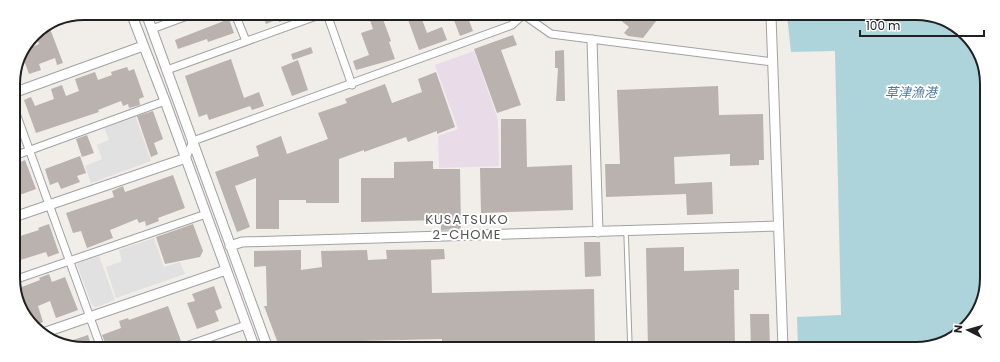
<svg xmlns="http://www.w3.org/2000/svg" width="1000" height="362" font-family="Poppins,'Noto Sans JP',sans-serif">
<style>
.industrial{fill:#e9dbe8}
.parking{fill:#e1e1e1}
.water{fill:#add4da}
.building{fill:#bab2ae}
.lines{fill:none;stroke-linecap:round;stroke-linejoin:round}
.service-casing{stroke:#a2a2a2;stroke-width:5.5}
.minor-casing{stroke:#a2a2a2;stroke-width:9}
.tertiary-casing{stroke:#a2a2a2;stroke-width:11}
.service{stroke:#fff;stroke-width:3.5}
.minor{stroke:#fff;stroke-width:7}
.tertiary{stroke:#fff;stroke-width:9}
.labels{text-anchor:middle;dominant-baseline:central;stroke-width:4;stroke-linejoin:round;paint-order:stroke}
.water-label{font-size:13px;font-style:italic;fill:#4d7b9b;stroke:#fff}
.neighbourhood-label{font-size:13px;letter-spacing:1px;fill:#545454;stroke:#fff}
.rim{fill:none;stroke:#212121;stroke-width:2}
</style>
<rect width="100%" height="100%" fill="#f1ede9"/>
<!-- industrial -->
<path class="industrial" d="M474,51L498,120L499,166L439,168L438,136L458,129L435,65Z"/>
<!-- parking -->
<path class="parking" d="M135,115L151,161L91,183L85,166L102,159L97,145L109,140L104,127Z
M154,238L164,267L180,262L185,274L116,298L106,267L122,261L119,250Z
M99,256L115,300L96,307L92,305L77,265L78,263Z"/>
<!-- water -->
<path class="water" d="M787,16L938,17L969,37L986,75L983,300L959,334L920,349L798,348L797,317L841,315L835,51L791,52Z"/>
<!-- building -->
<path class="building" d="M262,14H300V15L279,22L278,19L266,24Z
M368,14H381L391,41L389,42L395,59L356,70L353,61L369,55L361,33L373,29Z
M406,14H420L427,33L442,27L447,40L419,50Z
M452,15H467L473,31L460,36Z
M614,15L660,16L643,38L628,36L624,33L629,27Z
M229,19L234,33L208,42L207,39L178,49L175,40Z
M49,26L63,63L57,65L55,58L39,64L41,70L29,74L21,52L39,44L35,33Z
M513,35L517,45L501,50L521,105L497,113L474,49Z
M311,47L313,53L293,60L291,54Z
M564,50L565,101H556L558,68H555V51Z
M231,59L244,98L259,92L264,106L252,110L250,106L209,120L207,114L199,117L185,76Z
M298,60L308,90L292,96L281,67Z
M127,67L129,71L134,69L144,97L139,99L140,105L129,108L128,104L123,106L121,101L98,110L99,112L36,133L24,100L31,97L35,106L54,99L51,89L62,85L66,96L79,91L75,79L95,72L98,80L112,75L111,72Z
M436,72L455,127L437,134V131L408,142L406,137L364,152V150L339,159V203H306V200H279V229H256V178L235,186L250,227L237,232L215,172L259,156L256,146L281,136L287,154L328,139L318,113L347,103L345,99L385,84L392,103L422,92L418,79Z
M718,86L719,115L763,114L764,160H759V165L730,166V154L674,157L675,184L712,182L713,214L687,215L686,194L606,197L605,164H620L617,90Z
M153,111L163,139L154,143L158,154L151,157L137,116Z
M501,119H526L527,167L572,165L573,210L481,213L480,168H501Z
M87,135L94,153L82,157L76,139Z
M80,156L86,173L77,176L80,182L61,189L58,182L50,185L45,169Z
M25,160L36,189L14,197V165Z
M433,161V169H460L461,229L441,230V220L361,222V178H394V162Z
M173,175L185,208L158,218L159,221L146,226L145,221L139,223L137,219L110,230L113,238L87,248L81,231L73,233L66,213L114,197L112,191L123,186L125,192Z
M49,224L59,253L48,257L46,252L14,262V238L39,230L38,228Z
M193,224L203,251L200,257L165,264L156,237Z
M584,242H600L601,276L585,277Z
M684,247V271L739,269V290H734L735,348H648L646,248Z
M444,249L445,259L431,260L432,293L594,289L595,348L442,347V339L361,341V347L279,346L264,306H267L266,266L254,267V251L301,250V270L322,267L321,251L367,250L368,260L387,259L386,250Z
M49,274L52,282L65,277L78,310L56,318L50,301L38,306L43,322L33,326L14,290L40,280L39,278Z
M214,286L222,308L215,311L219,321L197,329L187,303L195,301L192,294Z
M168,306L181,341L167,346L106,345L102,335L121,328L119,321L128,318L129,320Z
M750,314H769L770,348H751Z
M88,335L91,345H61V344Z"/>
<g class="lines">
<!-- service casing -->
<g class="service-casing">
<path id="service" d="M626,231L630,348"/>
</g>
<!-- minor casing -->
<g class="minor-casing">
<path id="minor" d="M235,14L246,41
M327,14L352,85
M524,15L551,34L773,62
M152,29L195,13
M167,70L322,14
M13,105L100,345
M14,156L165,101
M186,158L193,141L512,25L523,15
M14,280L206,214
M186,346L246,325"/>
</g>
<!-- tertiary casing -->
<g class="tertiary-casing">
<path id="tertiary" d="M131,13L165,101L254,346
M146,13L267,346
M771,16L783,348
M592,40L598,232
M13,93L143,46
M14,217L186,158
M230,246L242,242L778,226
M43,333L226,270"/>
</g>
<!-- service -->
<use href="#service" class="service"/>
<!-- minor -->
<use href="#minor" class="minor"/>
<!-- tertiary -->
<use href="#tertiary" class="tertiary"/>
</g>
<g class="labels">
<!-- water labels -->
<g class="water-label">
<text x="911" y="92">草津漁港</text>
</g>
<!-- neighbourhood labels -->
<g class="neighbourhood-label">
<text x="467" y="219">KUSATSUKO<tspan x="467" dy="15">2-CHOME</tspan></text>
</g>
</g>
<!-- crop -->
<path d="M0 0H1000V362H0ZM84 20H916A64 64 0 0 1 980 84V278A64 64 0 0 1 916 342H84A64 64 0 0 1 20 278V84A64 64 0 0 1 84 20Z" fill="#fff" fill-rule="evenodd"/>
<path class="rim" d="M84 20H916A64 64 0 0 1 980 84V278A64 64 0 0 1 916 342H84A64 64 0 0 1 20 278V84A64 64 0 0 1 84 20Z"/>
<!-- north arrow -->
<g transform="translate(968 330) rotate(276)" stroke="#ffffff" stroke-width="3" paint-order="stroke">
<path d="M0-3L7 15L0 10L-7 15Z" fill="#212121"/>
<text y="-6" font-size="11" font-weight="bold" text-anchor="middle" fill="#212121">N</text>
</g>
<!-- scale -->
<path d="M860 30v6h124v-6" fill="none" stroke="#212121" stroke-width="2"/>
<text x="866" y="30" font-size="12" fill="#212121" stroke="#ffffff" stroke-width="3" paint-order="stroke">100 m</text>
</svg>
